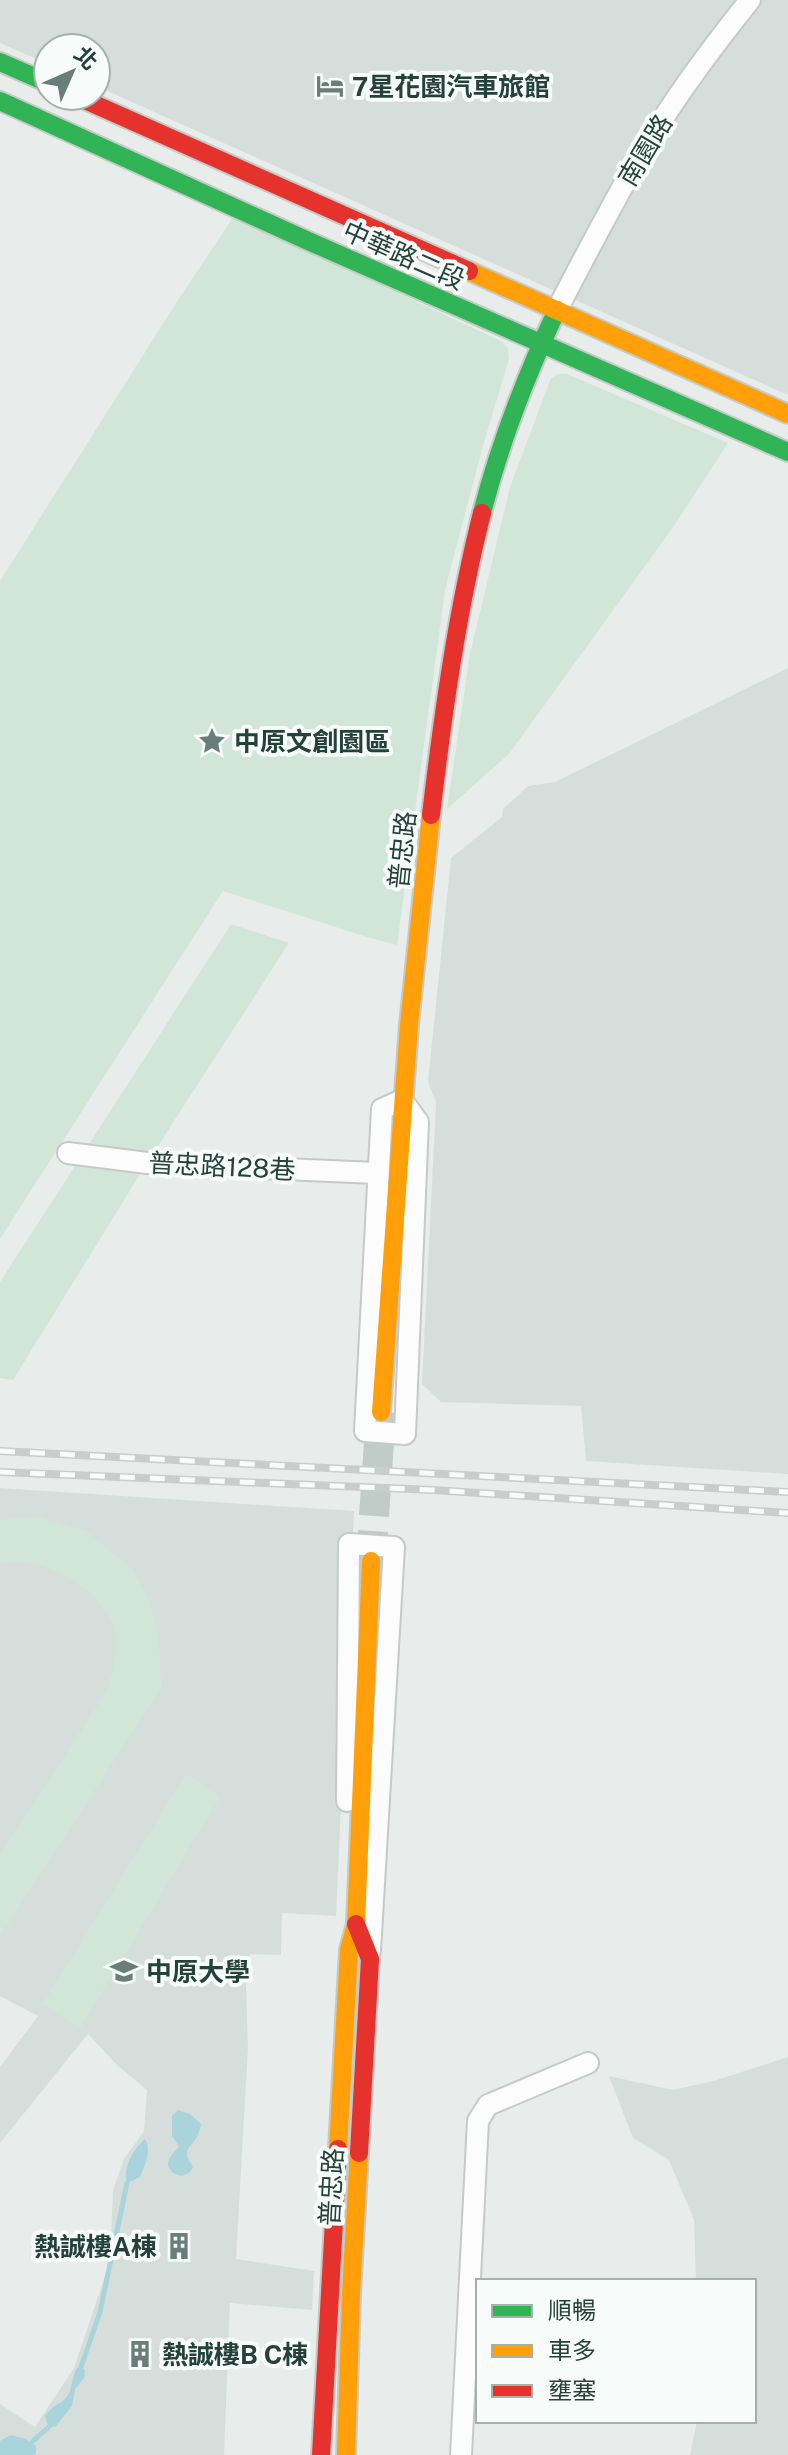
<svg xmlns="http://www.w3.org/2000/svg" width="788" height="2455" font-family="'Public Sans','Noto Sans TC',sans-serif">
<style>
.built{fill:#d6dedb}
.green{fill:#d1e6d8}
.water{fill:#a9d4db}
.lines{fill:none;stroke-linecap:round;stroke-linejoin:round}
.stream{stroke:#a9d4db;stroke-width:5}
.secondary-tunnel{stroke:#c1cbc8;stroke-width:30;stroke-dasharray:30 15;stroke-linecap:butt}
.street-casing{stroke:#c5cac8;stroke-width:24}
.fast-casing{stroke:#c3cbc8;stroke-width:22}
.slow-casing{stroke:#c3cbc8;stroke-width:22}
.jam-casing{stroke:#c3cbc8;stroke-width:22}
.street{stroke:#fcfcfc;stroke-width:20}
.fast{stroke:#30b455;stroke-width:18}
.slow{stroke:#ff9f0a;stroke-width:18}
.jam{stroke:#e5322d;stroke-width:18}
.rail-casing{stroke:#c9cdcc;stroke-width:8}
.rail{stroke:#f7fbf9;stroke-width:5;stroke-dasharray:15;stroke-linecap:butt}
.labels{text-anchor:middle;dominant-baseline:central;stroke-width:8;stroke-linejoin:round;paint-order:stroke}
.poi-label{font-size:26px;font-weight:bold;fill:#24423a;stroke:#f7fbf9;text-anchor:start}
.street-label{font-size:26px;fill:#24423a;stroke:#f7fbf9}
</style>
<rect width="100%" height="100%" fill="#e8edeb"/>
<!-- built -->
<path class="built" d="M0,0H788V395L96,86V48H48V64L0,43Z
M788,668V1474L586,1461L581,1406L441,1402L422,1384L436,1102L428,1082L451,858L502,817L503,809L528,786L555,782Z
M0,1488L354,1511L336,1916L282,1913L281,1955L250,1954L246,1986L248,2048L236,2259L314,2271L312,2310L230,2303L224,2455H0V2404L35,2427L74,2368L110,2261L113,2190L124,2159L144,2131L147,2090L118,2066L88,2034L0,2143V2067L38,2016L0,1996Z
M788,2057V2455H690L697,2421H754V2281H696L694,2220L669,2160L633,2138L609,2076L673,2090L717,2080Z"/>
<!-- green -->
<path class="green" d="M234,216L503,342L508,349L509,359L482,449L445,590L397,945L367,937L223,891L0,1239V581L178,300Z
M558,374H567L728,443L674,526L509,754L447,809L470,654L510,487L551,378Z
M231,924L289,943L147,1163L13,1380L0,1378V1282Z
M41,1517L87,1532L133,1570L149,1600L159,1638L161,1688L0,1936V1855L107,1691C112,1672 118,1655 116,1636C110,1590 42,1555 0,1563V1520Z
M186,1774L220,1797L80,2028L43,2004Z"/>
<!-- water -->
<path class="water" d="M178,2110L190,2114L201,2124C201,2126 198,2135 197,2137C187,2152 182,2149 193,2167L190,2172L182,2176L173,2173L168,2166L169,2159L179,2146L172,2136V2116Z
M145,2139C152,2151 145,2165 140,2177L127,2183C122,2169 134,2148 145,2139Z
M81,2367L85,2370L84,2378L75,2389L72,2406L55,2427L47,2423L45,2416C55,2403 56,2407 65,2399C73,2392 71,2377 77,2368Z
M11,2435L26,2439L36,2446V2453L34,2455H0V2441Z"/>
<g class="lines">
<!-- stream -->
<path class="stream" d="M81,2367L100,2312L127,2183
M32,2442L51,2425"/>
<!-- secondary-tunnel -->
<path class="secondary-tunnel" d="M371,1561L381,1412"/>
<!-- street casing -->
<g class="street-casing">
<path id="street" d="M557,310C586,254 615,198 647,144C678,93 713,46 750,0
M402,1100L418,1122L405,1434L365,1431L382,1109Z
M68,1153L147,1163L377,1173
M347,1801L349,1544L394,1547L370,1951
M461,2455L478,2121L488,2105L588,2063"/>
</g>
<!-- fast casing -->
<g class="fast-casing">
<path id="fast" d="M0,62L48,83
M0,101L306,240L788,452
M482,513C500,442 526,376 557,310"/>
</g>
<!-- slow casing -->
<g class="slow-casing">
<path id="slow" d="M469,271L788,414
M381,1412L409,1025L431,815
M338,2149L349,1950L356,1924L371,1561
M346,2455L351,2294L359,2153"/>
</g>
<!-- jam casing -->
<g class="jam-casing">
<path id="jam" d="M76,96L469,271
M431,815C443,713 457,612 482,513
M356,1924L370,1959L359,2153
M321,2455L338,2149"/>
</g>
<!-- street -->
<use href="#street" class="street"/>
<!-- fast -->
<use href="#fast" class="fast"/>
<!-- slow -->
<use href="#slow" class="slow"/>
<!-- jam -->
<use href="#jam" class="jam"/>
<!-- rail casing -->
<g class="rail-casing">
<path id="rail" d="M0,1451L788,1492
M0,1472L433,1490L788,1513"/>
</g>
<!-- rail -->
<use href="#rail" class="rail"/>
</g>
<!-- icons -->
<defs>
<g id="hotel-bare" transform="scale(2.16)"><path d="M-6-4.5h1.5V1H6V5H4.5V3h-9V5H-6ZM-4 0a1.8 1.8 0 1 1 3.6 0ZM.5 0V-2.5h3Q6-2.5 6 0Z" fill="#697e78" stroke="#f7fbf9" stroke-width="2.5" paint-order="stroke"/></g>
<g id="sight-bare" transform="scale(2.16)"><path d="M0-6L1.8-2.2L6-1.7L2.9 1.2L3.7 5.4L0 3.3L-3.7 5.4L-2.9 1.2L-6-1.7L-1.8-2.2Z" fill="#697e78" stroke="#f7fbf9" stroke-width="2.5" paint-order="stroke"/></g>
<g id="university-bare" transform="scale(2.16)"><path d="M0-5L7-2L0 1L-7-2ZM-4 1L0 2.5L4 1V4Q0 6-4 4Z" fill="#697e78" stroke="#f7fbf9" stroke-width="2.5" paint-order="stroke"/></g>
<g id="building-bare" transform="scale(2.16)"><path d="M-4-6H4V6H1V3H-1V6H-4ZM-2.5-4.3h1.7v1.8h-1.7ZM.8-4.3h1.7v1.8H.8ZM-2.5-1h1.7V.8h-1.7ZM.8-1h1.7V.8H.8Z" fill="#697e78" stroke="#f7fbf9" stroke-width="2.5" paint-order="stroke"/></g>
</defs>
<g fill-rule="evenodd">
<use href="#hotel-bare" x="330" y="86"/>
<use href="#sight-bare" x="212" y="741"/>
<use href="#university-bare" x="124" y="1971"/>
<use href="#building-bare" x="179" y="2246"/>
<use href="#building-bare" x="140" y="2354"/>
</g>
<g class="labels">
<!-- poi labels -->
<g class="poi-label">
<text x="352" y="86">7星花園汽車旅館</text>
<text x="234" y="741">中原文創園區</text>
<text x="146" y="1971">中原大學</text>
<text x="157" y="2246" text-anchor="end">熱誠樓A棟</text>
<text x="162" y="2354">熱誠樓B C棟</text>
</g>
<!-- street labels -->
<g class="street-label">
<text transform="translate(645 150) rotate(-59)">南園路</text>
<text transform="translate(404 255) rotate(24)">中華路二段</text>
<text transform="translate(402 850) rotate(-84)">普忠路</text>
<text transform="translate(222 1166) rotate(3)">普忠路128巷</text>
<text transform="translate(331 2187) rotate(-87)">普忠路</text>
</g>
</g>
<!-- legend -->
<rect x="476" y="2279" width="280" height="144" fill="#f7fbf9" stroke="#a3b1ad" stroke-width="2"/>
<rect x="492" y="2305" width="40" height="12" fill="#30b455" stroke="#a3b1ad" stroke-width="2"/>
<text x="548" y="2319" font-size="24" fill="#24423a">順暢</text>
<rect x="492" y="2345" width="40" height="12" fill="#ff9f0a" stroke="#a3b1ad" stroke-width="2"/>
<text x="548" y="2359" font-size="24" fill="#24423a">車多</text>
<rect x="492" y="2385" width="40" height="12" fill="#e5322d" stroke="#a3b1ad" stroke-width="2"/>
<text x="548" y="2399" font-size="24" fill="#24423a">壅塞</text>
<!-- north arrow -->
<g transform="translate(72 72) rotate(45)"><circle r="38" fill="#f7fbf9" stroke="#a3b1ad" stroke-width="2"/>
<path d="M0-6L14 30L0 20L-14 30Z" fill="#697e78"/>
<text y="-12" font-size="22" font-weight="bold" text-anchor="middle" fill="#24423a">北</text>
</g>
</svg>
